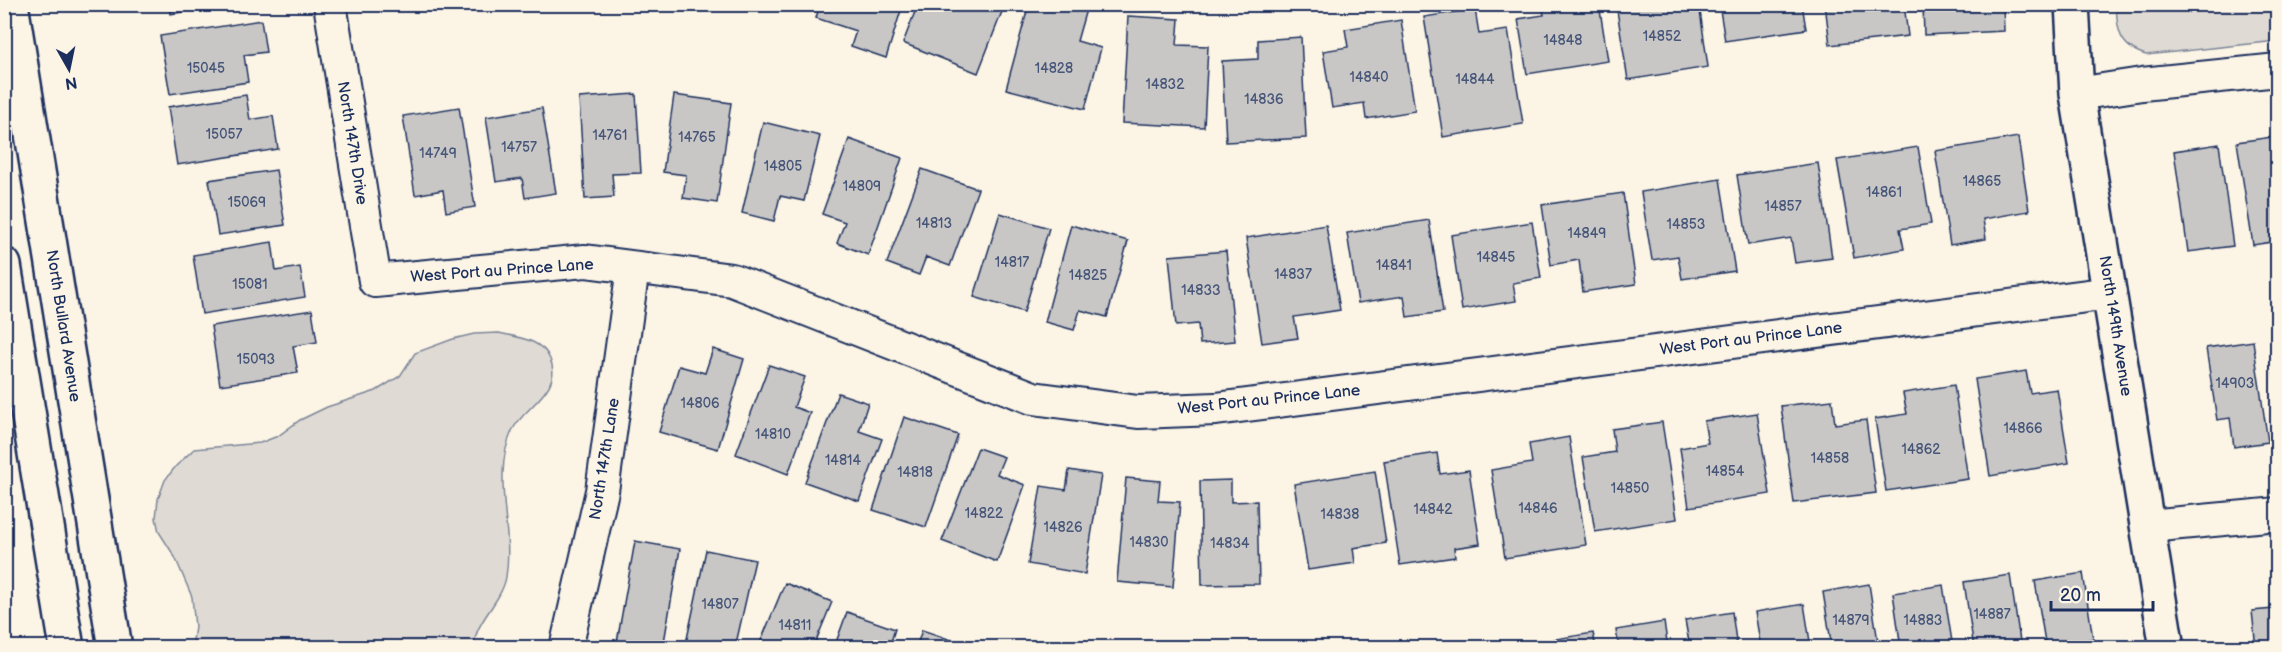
<svg xmlns="http://www.w3.org/2000/svg" width="2282" height="652" font-family="'Balsamiq Sans',sans-serif">
<style>
.green{fill:#dfdbd4;stroke:#7d8599;stroke-width:1.5}
.building{fill:#c8c7c6;stroke:#1b2f5e;stroke-width:1.5}
.lines{fill:none;stroke-linecap:round;stroke-linejoin:round}
.street-casing{stroke:#1b2f5e;stroke-width:36}
.secondary-casing{stroke:#1b2f5e;stroke-width:38}
.street{stroke:#fcf5e5;stroke-width:32}
.secondary{stroke:#fcf5e5;stroke-width:33}
.labels{text-anchor:middle;dominant-baseline:central;stroke-width:5;stroke-linejoin:round;paint-order:stroke}
.number-label{font-size:14px;fill:#465578}
.street-label{font-size:16px;fill:#1b2f5e;stroke:#fcf5e5}
</style>
<rect width="100%" height="100%" fill="#fcf5e5"/>
<filter id="ink" filterUnits="userSpaceOnUse"><feTurbulence type="fractalNoise" baseFrequency=".0167" numOctaves="2"/><feDisplacementMap in="SourceGraphic" scale="12" xChannelSelector="R" yChannelSelector="G"/><feConvolveMatrix kernelMatrix="1 2 1 2 8 2 1 2 1" color-interpolation-filters="sRGB"/></filter>
<g filter="url(#ink)">
<!-- green -->
<path class="green" d="M2116,5H2277V41L2146,55C2119,47 2117,30 2116,5Z
M499,333C516,337 542,339 550,359C564,390 523,407 512,431C491,477 514,529 506,577C503,595 488,610 480,626C476,632 475,640 473,647H192L195,627L192,597L175,557L159,532L156,518L158,499L165,480L176,466L194,449L260,443L278,436L300,420L327,407L376,391L400,376L415,353L453,339L474,334Z"/>
<!-- building -->
<path class="building" d="M170,4H231L171,14Z
M820,4H903L886,58L851,46L856,31L816,18Z
M918,4H1005L978,73L903,43Z
M1029,4L1087,6L1077,41L1101,48L1085,109L1006,89Z
M1542,4H1599L1608,61L1527,74L1518,19L1544,15Z
M1616,4H1699L1708,67L1628,80Z
M1719,4H1802L1806,29L1725,41Z
M1825,4H1904L1908,36L1830,45Z
M1923,4H2003L2004,31L1924,35Z
M1475,9L1479,34L1508,30L1523,124L1443,137L1424,17Z
M1128,16L1179,19L1177,45L1208,46L1204,127L1122,123Z
M261,20L266,52L244,55L248,82L170,94L160,36Z
M1401,20L1415,111L1366,119L1364,103L1332,108L1323,51L1348,47L1345,29Z
M1301,37L1306,138L1226,142L1222,61L1258,59V40Z
M636,94L641,173L612,174L614,197L585,199L579,98Z
M246,95L250,120L273,116L278,149L177,165L168,107Z
M674,95L731,103L717,203L683,198L686,175L663,172Z
M459,107L475,207L446,212L443,190L415,195L403,116Z
M542,108L556,193L525,198L522,178L496,182L486,117Z
M763,122L820,136L804,201L780,196L774,221L742,213Z
M2018,137L2029,211L1983,219L1986,239L1950,245L1935,151Z
M2272,137L2278,165V241L2253,245L2237,142Z
M849,139L902,158L868,255L837,243L845,222L822,214Z
M2219,144L2233,246L2188,252L2174,151Z
M1918,147L1931,224L1900,229L1904,249L1854,258L1837,160Z
M1818,163L1832,258L1795,263L1791,238L1748,245L1737,175Z
M922,169L978,189L950,266L926,257L919,275L887,263Z
M276,170L285,225L218,235L209,180Z
M1720,179L1735,271L1682,279L1678,256L1652,260L1641,192Z
M1623,193L1636,284L1583,292L1579,260L1551,265L1542,205Z
M1000,213L1049,228L1024,312L974,297Z
M1429,220L1443,312L1407,317L1404,296L1358,303L1347,233Z
M1532,222L1541,278L1513,283L1516,301L1462,310L1451,235Z
M1071,225L1128,241L1107,317L1080,310L1074,330L1045,322Z
M1326,225L1340,310L1294,317L1298,338L1262,343L1246,238Z
M272,242L276,271L300,267L305,297L202,314L193,255Z
M1226,251L1235,341L1200,344L1198,324L1176,326L1169,256Z
M312,310L317,342L293,346L298,373L220,385L211,326Z
M2253,341L2268,442L2234,447L2230,418L2217,420L2206,348Z
M2278,344V445L2273,345Z
M713,349L744,359L718,449L659,432L679,366L705,373Z
M769,365L805,377L794,407L810,413L788,474L736,454Z
M2026,371L2030,393L2057,389L2069,463L1990,476L1975,379Z
M1954,385L1968,479L1886,491L1875,419L1907,414L1903,393Z
M838,393L868,403L859,431L882,439L859,501L805,482Z
M1832,400L1835,424L1866,420L1876,493L1794,503L1781,406Z
M1757,413L1770,494L1689,507L1680,448L1708,443L1704,421Z
M904,417L958,435L926,527L873,510Z
M1662,422L1677,519L1595,532L1583,457L1615,452L1612,429Z
M1569,437L1586,545L1505,558L1491,470L1532,463L1529,444Z
M978,448L1004,457L997,474L1025,485L997,562L942,541Z
M1437,453L1440,474L1469,470L1480,544L1454,548L1455,557L1400,565L1384,461Z
M1069,470L1101,475L1085,574L1028,564L1041,486L1066,490Z
M1375,471L1386,543L1353,548L1355,563L1308,570L1294,484Z
M1126,478L1160,481L1158,501L1180,502L1173,587L1117,582Z
M1231,480V502L1257,501L1259,584L1202,585L1200,481Z
M635,541L680,549L663,648H646L617,642Z
M706,550L755,560L735,648H685Z
M2083,573L2093,639L2075,641L2076,648H2046L2035,581Z
M2010,575L2021,648H1986V646L1974,648L1964,582Z
M2278,580V648H2256L2252,611L2274,609L2271,581Z
M785,583L832,602L813,648H758Z
M1869,584L1879,648H1832L1823,592Z
M1943,585L1953,648H1901L1893,593Z
M1804,604L1811,648H1761L1755,612Z
M847,612L895,629L889,648H834Z
M1732,612L1737,648H1690L1685,620Z
M1664,622L1668,648H1619L1616,630Z
M922,630L966,645L965,648H916Z
M1593,633L1596,648H1551L1549,640Z"/>
<g class="lines">
<!-- street casing -->
<g class="street-casing">
<path id="street" d="M330,4L375,281L585,261L732,280L1033,398L1138,412L1216,409L2110,293
M2077,94L2142,84L2278,70
M2148,526L2278,514
M566,648L602,491L633,268"/>
</g>
<!-- secondary casing -->
<g class="secondary-casing">
<path id="secondary" d="M11,4L115,648
M2072,4L2077,94L2167,648
M4,265L67,648"/>
</g>
<!-- street -->
<use href="#street" class="street"/>
<!-- secondary -->
<use href="#secondary" class="secondary"/>
</g>
</g>
<g class="labels">
<!-- number labels -->
<g class="number-label">
<text x="1662" y="36">14852</text>
<text x="1563" y="40">14848</text>
<text x="206" y="68">15045</text>
<text x="1054" y="68">14828</text>
<text x="1369" y="77">14840</text>
<text x="1475" y="79">14844</text>
<text x="1165" y="84">14832</text>
<text x="1264" y="99">14836</text>
<text x="224" y="134">15057</text>
<text x="610" y="135">14761</text>
<text x="697" y="137">14765</text>
<text x="519" y="147">14757</text>
<text x="438" y="153">14749</text>
<text x="783" y="166">14805</text>
<text x="1982" y="181">14865</text>
<text x="862" y="186">14809</text>
<text x="1884" y="192">14861</text>
<text x="247" y="202">15069</text>
<text x="1783" y="206">14857</text>
<text x="934" y="223">14813</text>
<text x="1686" y="224">14853</text>
<text x="1587" y="233">14849</text>
<text x="1496" y="257">14845</text>
<text x="1012" y="262">14817</text>
<text x="1394" y="265">14841</text>
<text x="1293" y="274">14837</text>
<text x="1088" y="275">14825</text>
<text x="250" y="284">15081</text>
<text x="1201" y="290">14833</text>
<text x="256" y="359">15093</text>
<text x="2235" y="383">14903</text>
<text x="700" y="403">14806</text>
<text x="2023" y="428">14866</text>
<text x="773" y="434">14810</text>
<text x="1921" y="449">14862</text>
<text x="1830" y="458">14858</text>
<text x="843" y="460">14814</text>
<text x="1725" y="471">14854</text>
<text x="915" y="472">14818</text>
<text x="1630" y="488">14850</text>
<text x="1538" y="508">14846</text>
<text x="1433" y="509">14842</text>
<text x="984" y="513">14822</text>
<text x="1340" y="514">14838</text>
<text x="1063" y="527">14826</text>
<text x="1149" y="542">14830</text>
<text x="1230" y="543">14834</text>
<text x="720" y="604">14807</text>
<text x="1992" y="614">14887</text>
<text x="1851" y="620">14879</text>
<text x="1923" y="620">14883</text>
<text x="795" y="625">14811</text>
</g>
<!-- street labels -->
<g class="street-label">
<text transform="translate(352 143) rotate(81)">North 147th Drive</text>
<text transform="translate(502 271) rotate(-4)">West Port au Prince Lane</text>
<text transform="translate(63 326) rotate(81)">North Bullard Avenue</text>
<text transform="translate(2115 326) rotate(81)">North 149th Avenue</text>
<text transform="translate(1751 339) rotate(-7)">West Port au Prince Lane</text>
<text transform="translate(1269 400) rotate(-6)">West Port au Prince Lane</text>
<text transform="translate(605 459) rotate(-81)">North 147th Lane</text>
</g>
</g>
<!-- margin -->
<rect width="2282" height="652" fill="none" stroke="#fcf5e5" stroke-width="24"/>
<rect x="12" y="12" width="2258" height="628" fill="none" stroke="#1b2f5e" stroke-width="2" filter="url(#ink)"/>
<!-- north arrow -->
<g transform="translate(69 69) rotate(171)" stroke="#fcf5e5" stroke-width="4.5" paint-order="stroke">
<path d="M0-4.5L10 22L0 15L-10 22Z" fill="#1b2f5e"/>
<text y="-9" font-size="16" font-weight="bold" text-anchor="middle" fill="#1b2f5e">N</text>
</g>
<!-- scale -->
<path d="M2051 601v9h102v-9" fill="none" stroke="#1b2f5e" stroke-width="3"/>
<text x="2060" y="601" font-size="18" fill="#1b2f5e" stroke="#fcf5e5" stroke-width="4.5" paint-order="stroke">20 m</text>
</svg>
